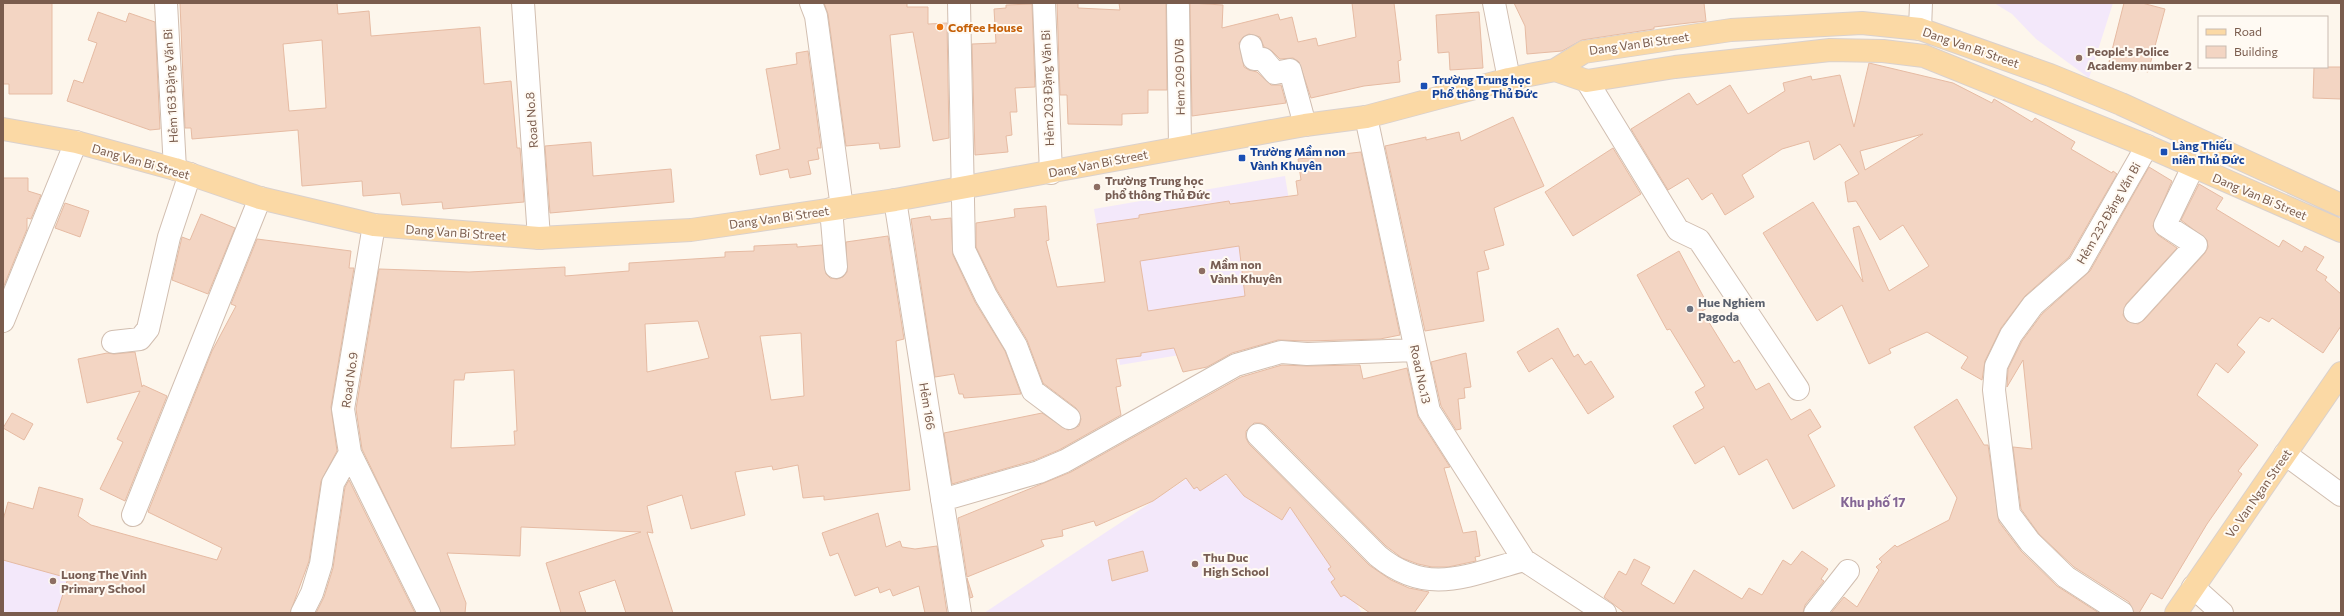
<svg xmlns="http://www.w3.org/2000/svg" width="2344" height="616" font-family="Commissioner,sans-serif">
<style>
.education{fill:#f3e8fa}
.building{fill:#f3d5c3;stroke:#e6bba3;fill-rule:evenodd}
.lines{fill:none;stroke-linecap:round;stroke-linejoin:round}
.minor-casing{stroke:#d1beb0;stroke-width:24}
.major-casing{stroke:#dad1cd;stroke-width:24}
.minor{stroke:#fff;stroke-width:22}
.major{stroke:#fbd9a5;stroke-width:22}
.food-dot{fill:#e8710a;stroke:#fffaf3;stroke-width:1.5}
.education-dot{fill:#8d6e63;stroke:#fffaf3;stroke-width:1.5}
.transit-dot{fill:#1a4fb4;stroke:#fffaf3;stroke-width:1.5}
.worship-dot{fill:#6b7280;stroke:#fffaf3;stroke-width:1.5}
.labels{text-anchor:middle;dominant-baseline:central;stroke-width:4;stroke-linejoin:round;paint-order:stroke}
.food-label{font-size:12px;font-weight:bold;fill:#c56008;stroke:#fffaf3;text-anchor:start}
.street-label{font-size:12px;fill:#7a5c4d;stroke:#fffaf3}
.education-label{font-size:12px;font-weight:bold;fill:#785e54;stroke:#fffaf3;text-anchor:start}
.transit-label{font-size:12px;font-weight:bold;fill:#164399;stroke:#fffaf3;text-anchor:start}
.worship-label{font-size:12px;font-weight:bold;fill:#5b616d;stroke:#fffaf3;text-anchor:start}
.neighbourhood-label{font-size:13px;font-weight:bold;fill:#846695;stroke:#fffaf3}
</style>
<rect width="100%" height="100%" fill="#fdf6ec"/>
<!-- education -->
<path class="education" d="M1994,3H2113L2089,78L2036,39L2012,14Z
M1285,176L1311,333L1120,365L1094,209Z
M1206,466L1304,516L1362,613H984Z
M3,549L204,613H3Z"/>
<!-- building -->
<path class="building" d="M3,3H52V94H9V84H3Z
M180,3H337L338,14L369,11L371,36L480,27L484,84L511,81L517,148H520L524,202L443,209L442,202L402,205L400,193L363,196L362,181L302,186L298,130L192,139L191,128H185ZM322,40L326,108L289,111L283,44Z
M824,3H907V7H928V24L947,23L949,138L933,141L913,32L890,35L900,147L880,149L879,143L846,146L828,14Z
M1057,3H1078V8L1120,10L1119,3H1166L1167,90H1148V113L1122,114V125L1068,124L1067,95H1060Z
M1190,3L1223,5L1222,28L1278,14L1280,20L1292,17L1298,42L1316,38L1318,46L1356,37L1352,3H1394L1401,60L1398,61L1400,82L1364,86L1311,98L1299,62L1293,58L1280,59L1272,51L1264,47L1260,37L1249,34L1243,37L1239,43L1244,67L1249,70L1257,72L1271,85H1281L1286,103L1192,116Z
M1514,3H1704L1706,21L1654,27V29L1582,40L1562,51L1527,54L1525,26Z
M2124,3H2142L2165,9L2148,72L2109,62Z
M1032,4L1035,87L1015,88L1017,112H1010L1012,135L1006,136L1008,152L975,155L972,44L996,43L994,9L1006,8V5Z
M98,12L126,22L129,13L155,22L160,129L150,130L67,101L74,80L83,83L97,43L88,40Z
M1479,12L1483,68L1450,70L1449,52L1438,53L1436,15Z
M808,51L821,148H817L819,159L808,161L811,174L790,178L788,169L760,175L756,155L780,149L766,69L797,64L796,53Z
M1869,63L1953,83L1992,103L1994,99L2032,122L2035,118L2075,142L2071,149L2112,173L2113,171L2117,174L2069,257L2025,296L2001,328L1985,361L1982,380L1961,368L1968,357L1927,332L1889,349L1891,353L1869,364L1842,305L1817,321L1763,233L1813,202L1863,282L1853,228L1859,226L1889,291L1929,266L1903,225L1880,240L1856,201L1848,202L1845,182L1859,174L1840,144L1814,160L1809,141L1782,149L1742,175L1754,197L1725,215L1712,193L1702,200L1688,178L1668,190L1631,129L1689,93L1697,105L1730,85L1748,114L1785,91L1783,83L1811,76L1812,80L1840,75L1854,127ZM1923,134L1865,170L1860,151Z
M2314,67H2341V99L2313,98Z
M1513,117L1544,186L1494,208L1504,245L1484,251L1489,269L1477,272L1484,321L1425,331L1385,146L1426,137V140L1459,132L1461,141Z
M591,142L593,176L671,169L674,202L550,213L545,146Z
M1613,148L1641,194L1573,236L1545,192Z
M1361,152L1400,335L1380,339L1307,341L1278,340L1232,353L1207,367L1183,372L1174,348L1141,353V356L1116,359L1121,386L1116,387L1121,415L1059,450L1035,460L952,484L944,433L1042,413L1068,430L1079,426L1081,419L1076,408L1043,383L1027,340L997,290L976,247V223L1015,217L1014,209L1046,206L1049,240L1046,241L1057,287L1105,282L1097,224L1139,218V215L1229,201L1230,204L1298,195L1296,181L1301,180L1298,159ZM1239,246L1245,296L1148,311L1140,261Z
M2149,167L2172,181L2153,226L2158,235L2177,248L2126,304L2123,315L2127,321L2138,324L2144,320L2205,253L2208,247L2207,240L2181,220L2199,184L2223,198L2216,209L2279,247L2283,240L2302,252L2305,246L2324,257L2316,270L2327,277L2325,280L2341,294V326L2323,353L2272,318L2269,322L2260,317L2237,345L2245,352L2228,373L2216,363L2197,395L2258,445L2238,471L2242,474L2207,524L2162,599L2151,593L2139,613H2134L2129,602L2074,567L2039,534L2021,509L2013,447L2032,449L2023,360L2007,387L2008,369L2022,341L2042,314L2090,271Z
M3,178H28V191L41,195L31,219L27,218V229L3,288Z
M65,203L89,211L80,237L55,228Z
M201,214L235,228L208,294L172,280L182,237L190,240Z
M930,216L931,220L951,218L953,255L975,302L1005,351L1021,394L964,398L963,394H959L954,374L935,377L911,219Z
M888,236L904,339L896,341L910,490L824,500V496L803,498L798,465L773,470L772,466L735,472L745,515L691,529L682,495L647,506L653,533L647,532L673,613H626L615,580L579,592L586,613H561L546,563L641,532L521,527L520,556L447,553L466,603L465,613H441L362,449L356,409L379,269L469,272L565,267V276L629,271V263L725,257V252L754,251V246L797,244V247L822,245L826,274L830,278L837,279L843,277L847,272L846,242ZM698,321L709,358L647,372L645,324ZM801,333L804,396L771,400L760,336ZM514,370L517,431H514L515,445L451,448L454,380H464L465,373Z
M257,239L351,251L349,268H354L331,407L337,451L321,481L309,561L290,613H57L68,578L3,560V520L8,502L33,509L39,487L83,499L78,516L91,525L217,560L222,548L148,512L212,351L236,306L231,304Z
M1679,251L1709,307L1702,311L1734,363L1739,360L1756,390L1769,383L1791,420L1810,409L1821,427L1808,435L1835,486L1793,509L1767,459L1739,475L1724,446L1695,464L1673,426L1704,408L1695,392L1705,386L1670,329L1667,330L1637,275Z
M1558,328L1574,357L1578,354L1585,365L1591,361L1614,397L1588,414L1552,358L1529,372L1517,352Z
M135,352L142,387L143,385L167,396L125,501L100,489L123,442L117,439L140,391L87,403L78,359L107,353L114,354Z
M1466,353L1471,387L1464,388L1465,398L1458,399L1461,429L1456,430L1441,406L1431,362Z
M1282,365L1307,366L1360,365L1363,379L1407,368L1418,417L1450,467L1444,468L1463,533L1476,531L1480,556L1475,557L1476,561L1448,567H1432L1418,564L1402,558L1386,546L1267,426L1261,423H1254L1246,431V438L1249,444L1369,565L1391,580L1409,588L1429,592L1414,613H1370L1344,595L1341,597L1331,582L1335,579L1328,569L1331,567L1290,507L1282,520L1244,496L1226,474L1200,491L1197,487L1194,489L1186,478L1153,501L1119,516L1096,526L1094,521L1062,530L1063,536L1041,540L1044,546L967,577L958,518L1071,472L1241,377Z
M1957,399L1984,445H1988L1999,522L2021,551L2057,586L2099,613H1831L1844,597L1857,607L1879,570L1876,567L1882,562L1879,559L1895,545L1897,547L1949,520L1957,498L1914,427Z
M12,413L33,424L24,440L3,428Z
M349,480L415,613H316L324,597L333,568L345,487Z
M878,513L886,547L900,541L902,547L915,549L937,546L947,613H925L919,586L893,596L890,589L880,593L878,587L855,596L838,553L830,556L822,533Z
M1143,551L1148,571L1112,581L1108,560Z
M1802,551L1828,569L1821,579L1824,581L1805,605L1803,613H1625L1604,597L1619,571L1626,575L1634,559L1650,567L1641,584L1674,604L1694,570L1742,599L1749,588L1762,595L1783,560L1791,565Z
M967,578L973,597L970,598Z"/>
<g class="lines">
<!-- minor casing -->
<g class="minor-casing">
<path id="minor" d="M166,3L175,169
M523,3L539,238
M811,3L816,16L842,208
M959,3L964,250L986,296L1016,346L1033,391L1069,418
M1044,3L1051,173
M1494,3L1509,79
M1178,6L1180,147
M1920,29L1921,3
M1251,46L1254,59H1263L1275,73L1290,70L1305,125
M1587,81L1678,230L1699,240L1798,389
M1366,117L1429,411L1524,560L1605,613
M895,200L960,613
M831,209L836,267
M374,225L343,409L350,453L429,613
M2135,312L2196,245L2165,225L2193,167
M3,321L76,142
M113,342L140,339L148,329L169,237L190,174
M1258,435L1378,556C1428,597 1468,575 1524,560
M2285,454L2341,495
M942,500L1039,472L1065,461L1236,365L1281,352L1307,354L1416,350
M133,515L260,198
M2193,587L2222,613
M302,613L312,593L321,564L333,483L350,453
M1815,613L1848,571
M2122,613L2066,577L2030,542L2009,514L1994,390L1996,366L2011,335L2033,305L2079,265L2147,146"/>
</g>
<!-- major casing -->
<g class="major-casing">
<path id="major" d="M1555,70L1587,81L1675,67L1830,50L1883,51L1924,56L2147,146L2341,231
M3,129L76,142L175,169L260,198L374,225L539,238L691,230L895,200L1305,125L1366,117L1509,79L1555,70L1584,52L1731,30L1862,23L1920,29L2050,75L2121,104L2341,205
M2176,613L2341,373"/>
</g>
<!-- minor -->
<use href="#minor" class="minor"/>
<!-- major -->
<use href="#major" class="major"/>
</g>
<!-- markers -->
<circle class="food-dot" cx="940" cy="27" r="4"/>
<g class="education-dot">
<circle cx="2079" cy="58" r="4"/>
<circle cx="1097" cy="187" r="4"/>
<circle cx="1202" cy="271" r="4"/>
<circle cx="1195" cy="564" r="4"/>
<circle cx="53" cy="581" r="4"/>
</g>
<g class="transit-dot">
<rect x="1420" y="82" width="8" height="8" rx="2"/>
<rect x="2160" y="148" width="8" height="8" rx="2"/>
<rect x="1238" y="154" width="8" height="8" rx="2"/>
</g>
<circle class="worship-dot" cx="1690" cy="309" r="4"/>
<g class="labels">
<!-- food labels -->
<g class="food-label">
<text x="948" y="27">Coffee House</text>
</g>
<!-- street labels -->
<g class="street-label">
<text transform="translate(1639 43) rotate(-8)">Dang Van Bi Street</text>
<text transform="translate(1971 47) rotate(19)">Dang Van Bi Street</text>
<text transform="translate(1179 77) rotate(-91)">Hem 209 DVB</text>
<text transform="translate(170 86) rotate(-93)">Hẻm 163 Đặng Văn Bi</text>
<text transform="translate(1047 88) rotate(-92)">Hẻm 203 Đặng Văn Bi</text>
<text transform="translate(531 120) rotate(-94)">Road No.8</text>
<text transform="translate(141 161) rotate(16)">Dang Van Bi Street</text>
<text transform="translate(1098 163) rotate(-11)">Dang Van Bi Street</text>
<text transform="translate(2260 196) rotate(23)">Dang Van Bi Street</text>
<text transform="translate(2108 213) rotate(-60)">Hẻm 232 Đặng Văn Bi</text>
<text transform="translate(779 217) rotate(-8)">Dang Van Bi Street</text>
<text transform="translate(456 232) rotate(4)">Dang Van Bi Street</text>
<text transform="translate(1421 374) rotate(78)">Road No.13</text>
<text transform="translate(349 380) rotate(-82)">Road No.9</text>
<text transform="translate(928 406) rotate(81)">Hẻm 166</text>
<text transform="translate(2258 493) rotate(-55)">Vo Van Ngan Street</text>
</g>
<!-- education labels -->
<g class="education-label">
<text x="2087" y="51">People's Police<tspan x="2087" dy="14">Academy number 2</tspan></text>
<text x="1105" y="180">Trường Trung học<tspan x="1105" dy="14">phổ thông Thủ Đức</tspan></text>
<text x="1210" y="264">Mầm non<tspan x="1210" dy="14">Vành Khuyên</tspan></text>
<text x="1203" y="557">Thu Duc<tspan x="1203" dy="14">High School</tspan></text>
<text x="61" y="574">Luong The Vinh<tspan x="61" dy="14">Primary School</tspan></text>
</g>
<!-- transit labels -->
<g class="transit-label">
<text x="1432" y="79">Trường Trung học<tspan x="1432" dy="14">Phổ thông Thủ Đức</tspan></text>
<text x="2172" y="145">Làng Thiếu<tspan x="2172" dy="14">niên Thủ Đức</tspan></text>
<text x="1250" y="151">Trường Mầm non<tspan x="1250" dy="14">Vành Khuyên</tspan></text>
</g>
<!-- worship labels -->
<g class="worship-label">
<text x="1698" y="302">Hue Nghiem<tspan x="1698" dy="14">Pagoda</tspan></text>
</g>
<!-- neighbourhood labels -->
<g class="neighbourhood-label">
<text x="1873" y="502">Khu phố 17</text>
</g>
</g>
<!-- border -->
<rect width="2344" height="616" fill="none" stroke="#7a5c4d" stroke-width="8"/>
<!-- legend -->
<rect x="2198" y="16" width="130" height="52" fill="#fffaf3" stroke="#cabbb1"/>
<rect x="2206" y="29" width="20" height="6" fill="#fbd9a5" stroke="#cabbb1"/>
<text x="2234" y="36" font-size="12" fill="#7a5c4d">Road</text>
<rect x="2206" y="46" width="20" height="12" fill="#f3d5c3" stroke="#cabbb1"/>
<text x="2234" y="56" font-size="12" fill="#7a5c4d">Building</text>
</svg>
